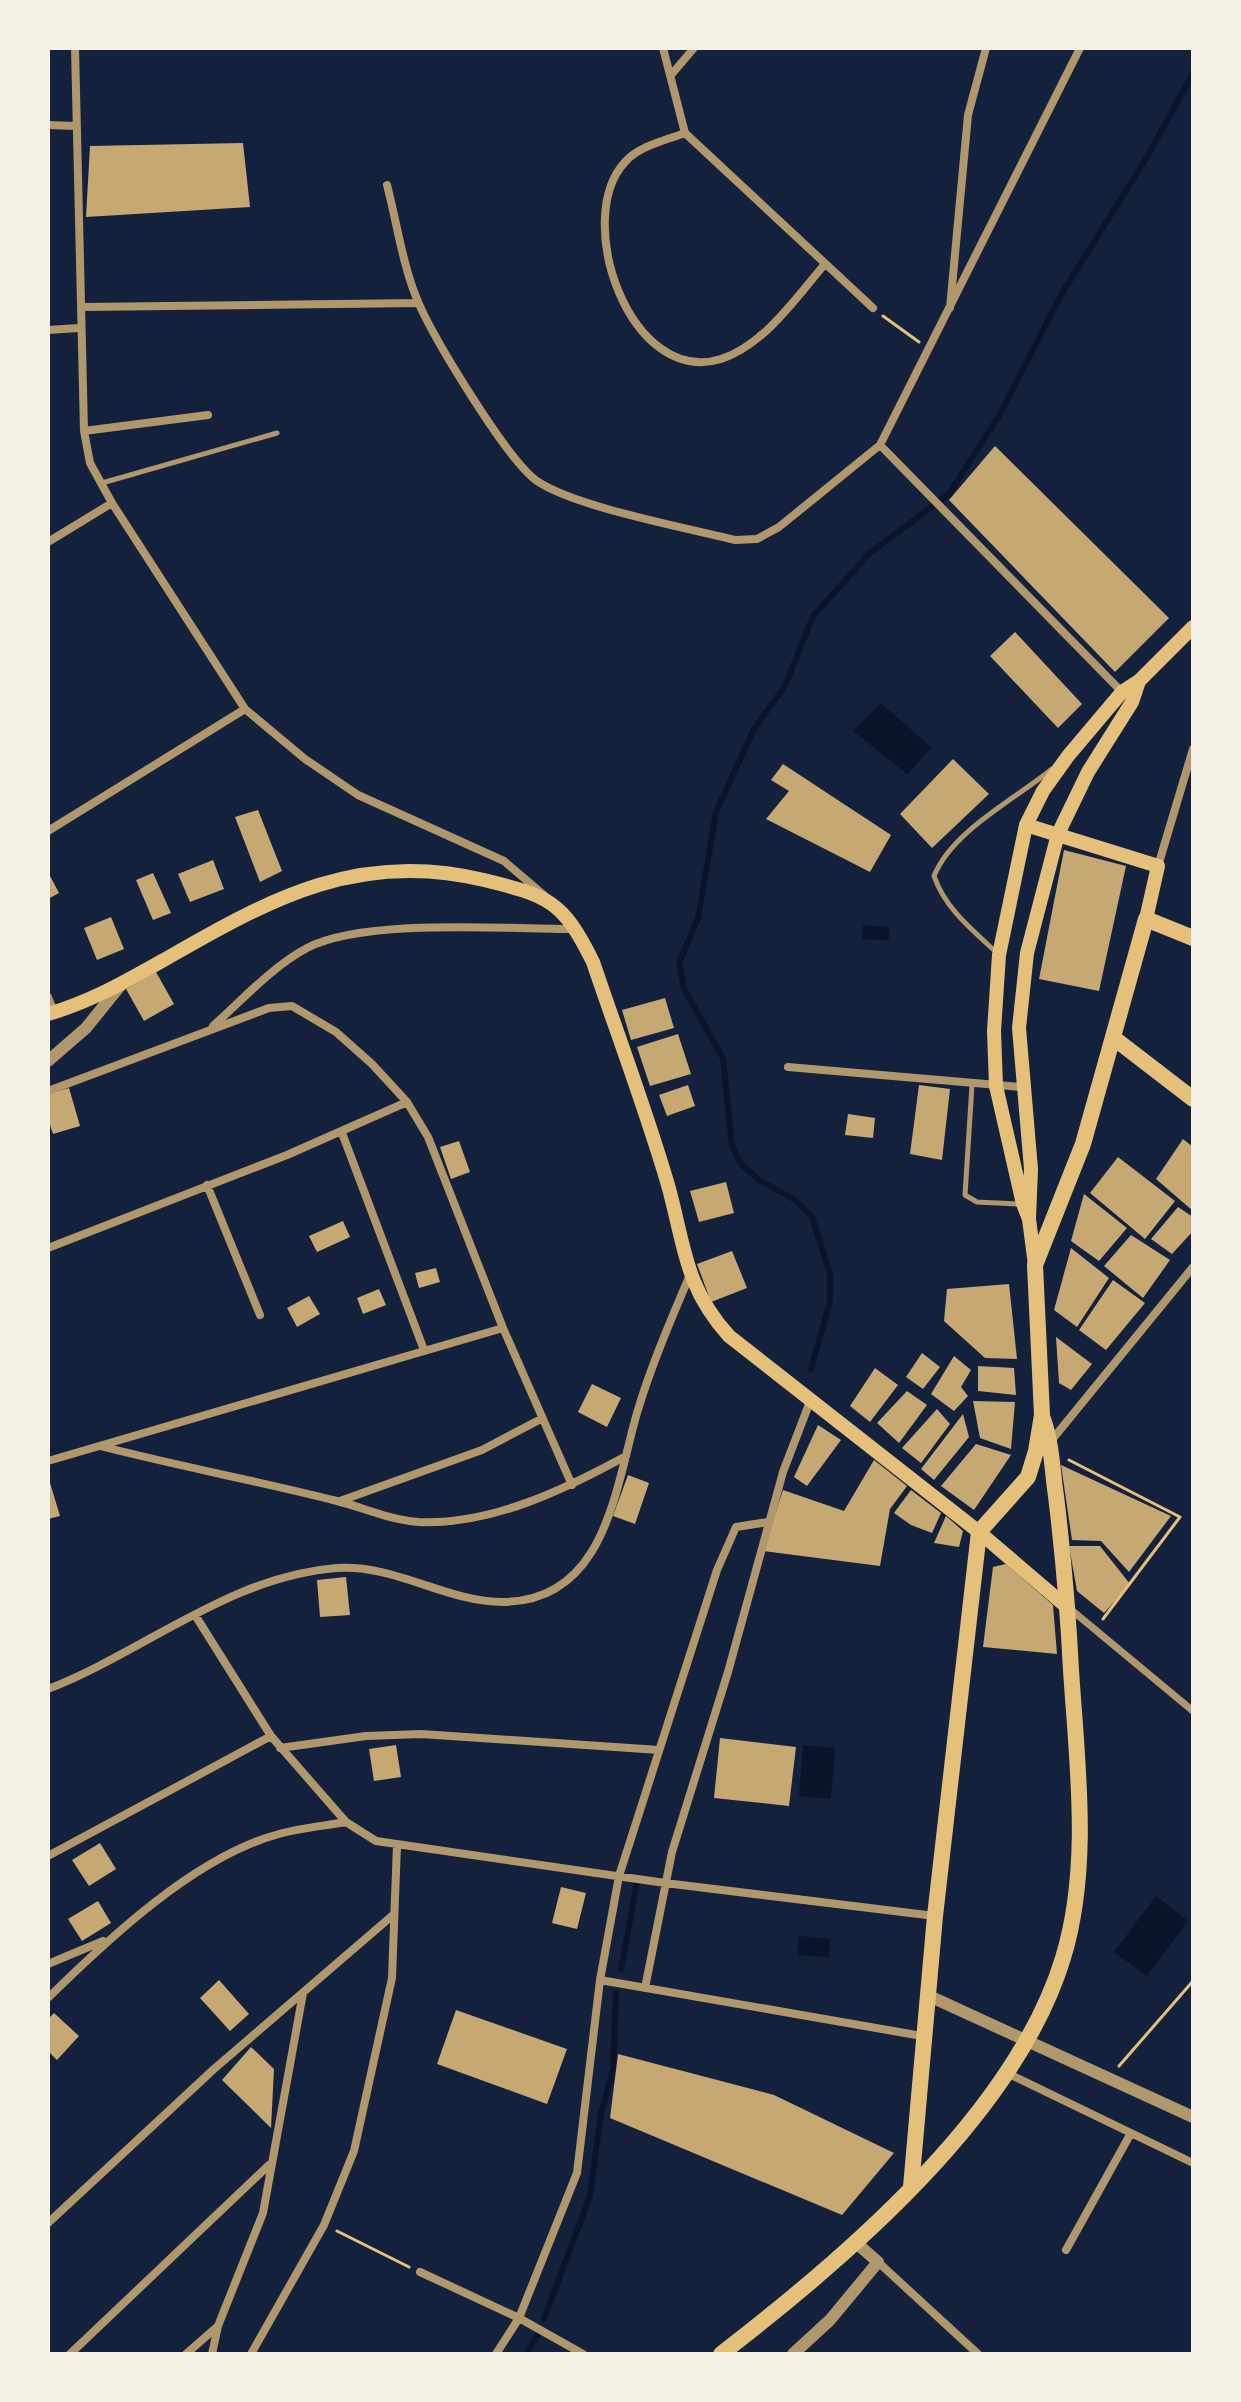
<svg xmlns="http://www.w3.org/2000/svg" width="1241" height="2402" font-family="Poppins,sans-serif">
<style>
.water{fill:#0b132b}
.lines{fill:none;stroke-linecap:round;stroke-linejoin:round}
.stream{stroke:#0b132b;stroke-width:6}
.building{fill:#c6a872}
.path{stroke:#e5c07b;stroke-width:3}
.service{stroke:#b1986c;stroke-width:5}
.pedestrian{stroke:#b1986c;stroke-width:7}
.minor{stroke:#b1986c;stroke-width:8}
.tertiary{stroke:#b1986c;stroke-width:12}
.secondary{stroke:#e5c07b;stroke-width:14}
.primary{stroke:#e5c07b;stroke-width:16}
</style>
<rect width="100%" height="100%" fill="#14213d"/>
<!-- water -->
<path class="water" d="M881,703L931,747L908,775L853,731Z
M863,925L889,927V940L862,939Z
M803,1745L835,1748L831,1799L799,1796Z
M1156,1896L1188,1921L1147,1976L1114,1952Z
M799,1936L830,1939L829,1957L797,1955Z"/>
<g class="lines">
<!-- stream -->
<path class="stream" d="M811,1369L830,1302V1273L812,1217L795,1200L759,1180L741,1164L732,1146L723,1058L684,989L679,963L698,918L716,812L754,729L785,686L813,616L870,553L949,494L1000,414L1061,295L1147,157L1193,73
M621,1969L637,1883
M544,2319L590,2196L601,2113L613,2071L616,1993
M526,2354L538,2334"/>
</g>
<!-- building -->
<path class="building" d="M243,143L250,207L86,217L90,146Z
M995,446L1169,618L1115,672L949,500Z
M1015,632L1082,704L1058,728L990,656Z
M953,759L989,794L932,848L900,814Z
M783,764L891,835L870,872L766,819L789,791L771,780Z
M258,810L282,871L260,882L235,817Z
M1064,850L1126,866L1099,991L1039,979Z
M213,860L224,889L190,902L178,874Z
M48,872L59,893L48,899Z
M153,873L171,913L153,920L136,880Z
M111,917L124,949L97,960L84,928Z
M156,972L174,1004L144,1021L126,989Z
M665,998L674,1028L631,1040L622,1010Z
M678,1034L691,1074L650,1086L637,1047Z
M688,1085L695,1106L667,1116L659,1095Z
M919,1085L950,1089L942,1160L910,1154Z
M69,1088L80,1126L53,1134L48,1119V1094Z
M848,1114L875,1118L873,1138L845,1135Z
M1183,1139L1193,1147V1211L1156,1179Z
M459,1141L470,1172L451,1179L440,1147Z
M1118,1157L1175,1201L1145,1239L1090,1193Z
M726,1182L734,1213L699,1222L690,1191Z
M1084,1194L1127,1228L1099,1261L1071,1241Z
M1178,1207L1193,1217V1231L1172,1254L1151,1239Z
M343,1221L350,1237L317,1252L309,1236Z
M1131,1235L1170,1260L1143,1298L1104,1266Z
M1071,1248L1109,1278L1077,1327L1054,1310Z
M732,1251L747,1288L711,1302L697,1264Z
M436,1268L440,1282L419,1288L415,1273Z
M1113,1280L1145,1303L1106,1350L1079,1330Z
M1009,1284L1017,1359L985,1358L944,1321L947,1289Z
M379,1289L386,1305L363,1314L357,1298Z
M309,1296L320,1314L297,1327L287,1308Z
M1056,1337L1092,1364L1071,1390L1059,1383Z
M922,1353L940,1367L923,1389L906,1377Z
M954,1356L971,1370L961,1387L968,1396L954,1411L931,1394Z
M978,1366L1014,1368L1016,1395L978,1391Z
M875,1368L898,1385L870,1422L850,1406Z
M592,1384L621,1398L607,1427L578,1412Z
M907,1391L927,1405L899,1443L877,1423Z
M973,1401L1015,1402L1011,1449L980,1438Z
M937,1409L950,1424L921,1463L902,1448Z
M963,1414L969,1437L934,1480L921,1469Z
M818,1425L841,1440L807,1486L794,1477Z
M976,1444L1011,1455L974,1510L941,1486Z
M874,1460L907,1486L890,1509L880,1566L763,1551L783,1490L844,1511Z
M1061,1465L1171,1516L1129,1572L1101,1541L1072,1540Z
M628,1475L649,1483L635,1524L613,1516Z
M48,1476L60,1516L48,1519Z
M911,1490L941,1513L932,1533L911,1525L894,1513Z
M946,1516L963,1531L959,1547L934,1543Z
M1069,1546H1100L1130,1584L1104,1613L1077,1591Z
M1006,1564L1053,1605L1057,1654L983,1647L993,1567Z
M346,1577L350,1615L320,1617L317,1580Z
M720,1738L796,1747L789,1806L714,1798Z
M396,1745L401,1777L374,1781L369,1749Z
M100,1843L116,1869L89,1886L72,1860Z
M561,1887L586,1893L577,1929L552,1923Z
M98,1901L111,1923L82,1941L68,1919Z
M219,1980L249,2014L230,2031L200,1998Z
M456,2010L567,2049L547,2104L437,2064Z
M54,2013L79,2036L57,2060L48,2051V2019Z
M251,2047L274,2069L271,2128L222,2080Z
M618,2054L774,2095L894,2153L842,2215L610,2118Z"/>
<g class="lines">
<!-- path -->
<path class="path" d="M883,316L919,342
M1069,1460L1180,1517L1103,1619
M1119,2066L1193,1981
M337,2231L409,2267"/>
<!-- service -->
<path class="service" d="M102,483L277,433
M996,952C971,929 945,908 934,876C952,831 1014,800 1052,769
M972,1085L965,1195L977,1202L1019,1204"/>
<!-- pedestrian -->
<path class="pedestrian" d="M1069,1608L1193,1711"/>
<!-- minor -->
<path class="minor" d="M75,48L84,431L90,463L112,503L245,709L305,759L358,795L504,861L545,896
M663,48L685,133L873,308
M671,75L694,48
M48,125L75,126
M685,133C666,140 639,146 625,162C572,219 630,387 721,359C764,345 796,298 824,265
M387,185C397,223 403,268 419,304C435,340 507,460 537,481C575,507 687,528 735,540L757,539L779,527L880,445L1080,48
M81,307L418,303
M950,308L968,115L986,48
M48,330L79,328
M84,431L208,415
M880,445L1123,693
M48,542L112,503
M48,831L245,709
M1158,866L1193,749
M48,997L54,1012
M213,1026C242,1000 273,966 307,948C364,918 508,929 576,929
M788,1067L1022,1087
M48,1091L269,1008L292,1006L336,1032L372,1064L407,1102L428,1137L503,1328L572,1485
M342,1133L424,1350
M207,1185L260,1315
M48,1248L287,1155L407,1102
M1051,1441L1193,1267
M100,1446C178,1466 258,1481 337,1501C365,1508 390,1520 419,1522C491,1525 564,1490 626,1456
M48,1461L503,1328
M340,1501L482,1450L541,1419
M195,1615L271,1736L346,1822L376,1841L665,1883L935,1916
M48,1689C144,1652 230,1576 337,1568C395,1564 446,1602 503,1602C606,1601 615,1489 637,1413C651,1366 670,1322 689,1277
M280,1748L366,1736L421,1734L659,1750
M48,1856L271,1736
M48,1964L103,1941
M600,1980L922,2036
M645,1988L672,1852L728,1672L783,1472L811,1399
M48,1998C108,1939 196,1856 279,1834C300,1828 324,1826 346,1822
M1009,2074L1193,2163
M48,2223L214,2069L393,1915
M1066,2250L1131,2133
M878,2262L978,2354
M420,2272L519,2318L583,2354
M70,2354L269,2165
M186,2354L218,2326
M212,2354L218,2326L263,2213L303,1993
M251,2354L324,2225L354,2151L392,1978L397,1845
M496,2354L519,2318L577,2173L600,1980L619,1876L717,1570L736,1527L768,1522"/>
<!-- tertiary -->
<path class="tertiary" d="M48,1061L86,1028L120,986
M927,1995L1193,2117
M793,2354L830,2320L878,2262L854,2241"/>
<!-- secondary -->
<path class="secondary" d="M1026,825L1158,866L1146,919
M48,1014C91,1002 130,979 169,957C273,897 361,850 484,880C549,896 563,901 593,962C618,1036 646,1110 668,1185C685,1246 684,1286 729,1336L979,1532L1068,1608
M1029,1219L1031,1169L1019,1028L1027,953L1058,834L1088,772L1132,702L1139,681
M1035,1265L1029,1219L1023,1204L996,1086L994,1031L999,955L1026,825L1043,791L1068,756L1122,692L1139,681L1193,627"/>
<!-- primary -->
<path class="primary" d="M1115,1039L1193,1099
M911,2187L935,1916L979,1532L1028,1477L1036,1451L1042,1415L1035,1265L1083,1144L1146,919L1193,938
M721,2354C846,2258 1016,2113 1063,1958C1091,1867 1077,1763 1071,1670C1068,1611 1063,1554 1056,1496C1052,1469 1052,1444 1043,1419"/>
</g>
<!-- border -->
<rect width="1241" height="2402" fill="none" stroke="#f6f1e7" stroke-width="100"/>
</svg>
